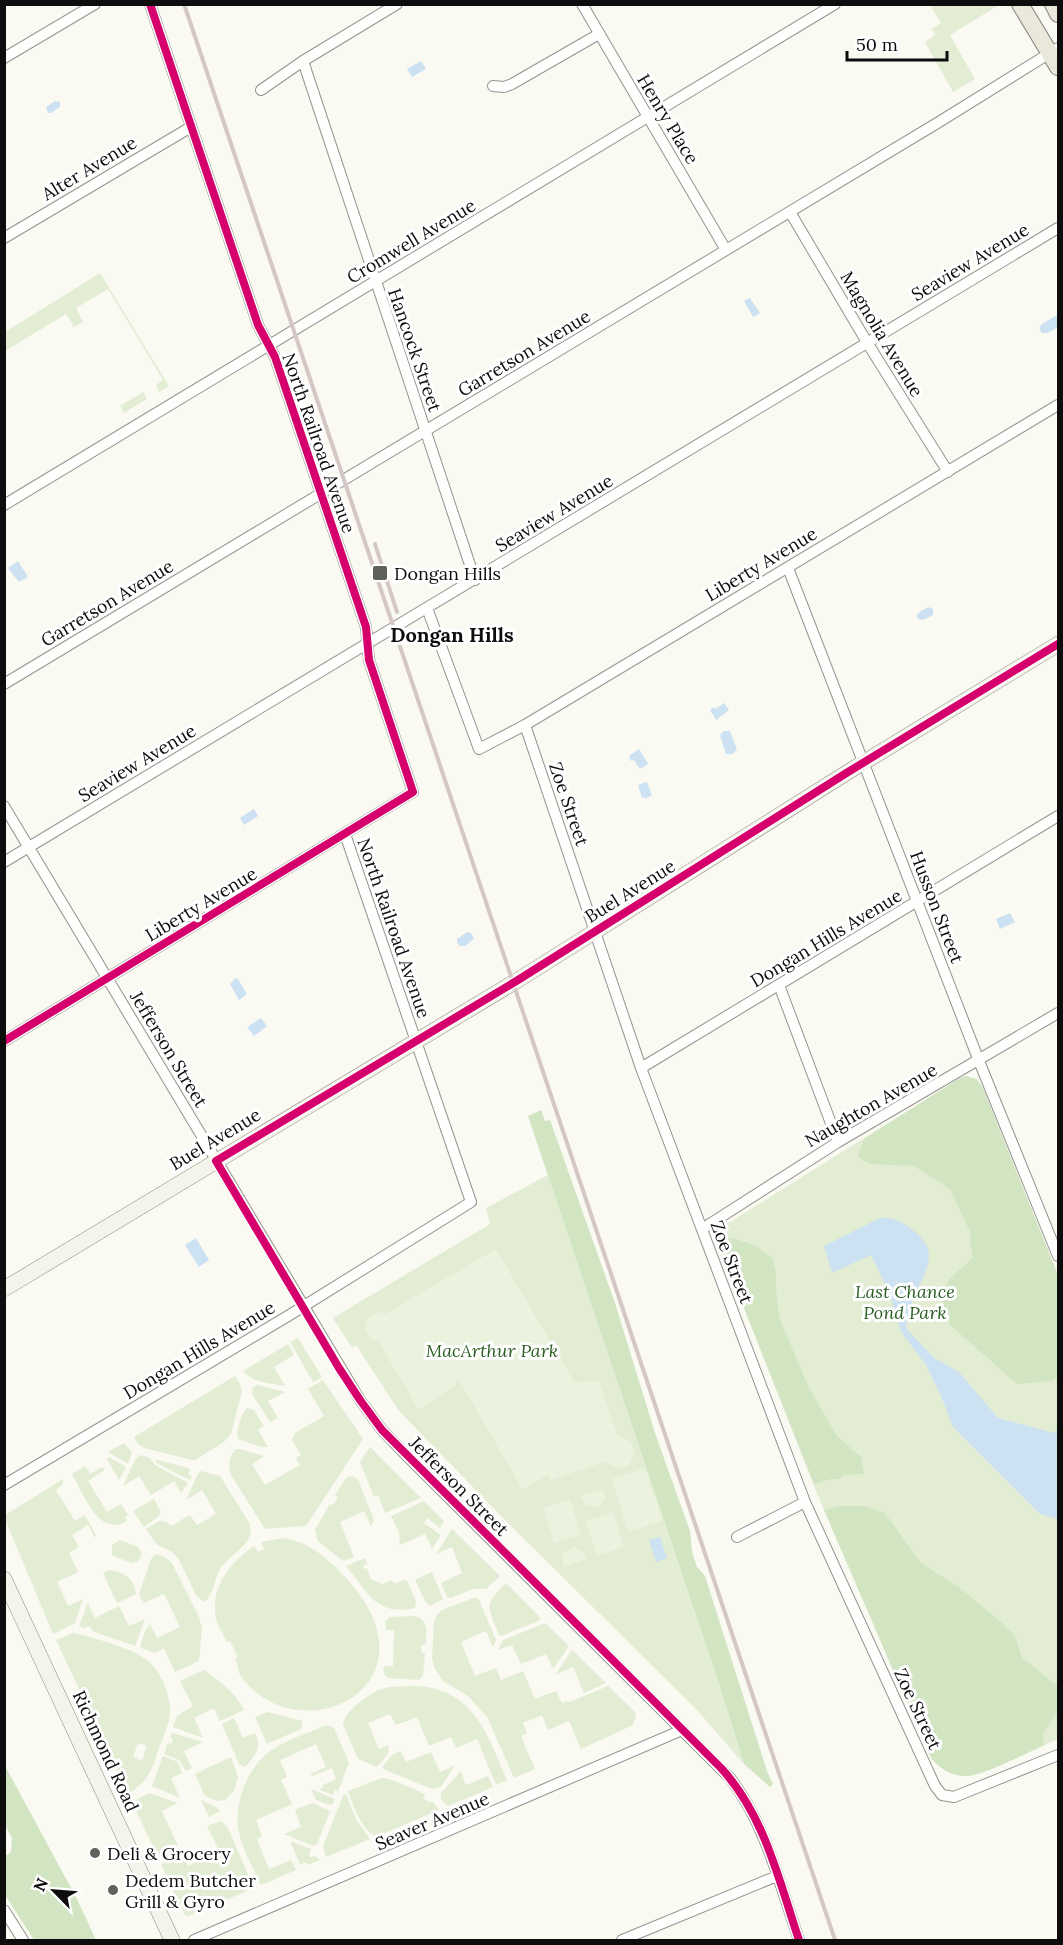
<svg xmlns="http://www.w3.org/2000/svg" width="1063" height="1945" font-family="Lora,serif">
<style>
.green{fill:#e2edd4;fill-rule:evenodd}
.forest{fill:#d2e5c3}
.pitch{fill:#ebf2de}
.water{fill:#cce1f1}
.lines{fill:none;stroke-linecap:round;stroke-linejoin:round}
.stream{stroke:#cce1f1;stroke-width:4}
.street-casing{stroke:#949390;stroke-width:12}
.secondary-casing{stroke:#8a8a87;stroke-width:16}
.primary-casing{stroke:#81817d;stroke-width:18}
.street{stroke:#fefefd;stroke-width:10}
.secondary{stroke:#f4f4ea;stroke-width:15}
.primary{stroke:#eae8db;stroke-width:16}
.rail{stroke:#d5c7c6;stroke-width:4}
.cycleway-casing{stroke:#fff;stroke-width:11}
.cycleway{stroke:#d6006c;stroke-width:8}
.poi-dot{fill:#60605d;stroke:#fff;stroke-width:2}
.labels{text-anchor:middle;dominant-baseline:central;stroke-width:6;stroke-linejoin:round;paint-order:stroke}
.street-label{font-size:18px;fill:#0d0d0d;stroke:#fff}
.poi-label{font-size:18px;fill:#0d0d0d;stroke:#fff;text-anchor:start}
.park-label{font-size:18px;font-style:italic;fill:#2c5e24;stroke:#fff}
.neighbourhood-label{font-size:20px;font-weight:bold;fill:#0d0d0d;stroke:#fff}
</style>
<rect width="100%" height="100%" fill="#faf9f2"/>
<!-- green -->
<path class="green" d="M930,5H999L950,35L975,79L953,92L925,42L935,35L932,29L941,23Z
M100,273L169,386L159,392L156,385L163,380L108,289L76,308L83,322L74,327L66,314L5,351V332Z
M143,392L147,399L124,413L120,406Z
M966,1076L976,1079L982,1086L1058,1275V1739C1042,1746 980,1777 967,1776C952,1776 941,1769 931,1758L816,1491L716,1237L722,1227L960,1078Z
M548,1175L720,1687L744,1764L697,1710L500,1515L399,1411L356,1345L352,1348L333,1318L490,1224L486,1208Z
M298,1338L322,1377L313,1382L290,1342Z
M288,1344L294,1355L274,1367L285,1386C272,1383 252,1383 243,1371Z
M235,1376L240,1384L242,1391L231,1434L224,1442L195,1460H192L144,1448L138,1444L134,1437Z
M323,1380L363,1439L306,1526L265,1529L231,1475C227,1466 230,1455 236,1449H240L264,1456L252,1464L265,1485L300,1465L296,1458L301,1455L292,1440L295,1433L324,1416L308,1389Z
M258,1385L285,1392L268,1401L278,1418L270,1422L252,1394L253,1387Z
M247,1408L254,1410L264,1426L258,1430L268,1447H261L238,1439C236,1430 241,1414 247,1408Z
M124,1443L132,1452L128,1464L108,1452Z
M370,1447L421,1498L385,1513L378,1495L374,1497L360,1462Z
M141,1455L150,1458L155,1465L188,1483L181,1493L174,1481L151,1495L139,1476L123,1486L136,1458Z
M109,1457L126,1467L119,1480L107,1459Z
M154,1459L188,1468L190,1471L188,1474L192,1476L190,1480L158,1464Z
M85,1466L90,1474L102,1467L105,1470L88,1481L107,1512L121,1504L128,1515L125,1517L127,1521C98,1538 84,1494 72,1474Z
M201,1471L220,1476L250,1524C255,1545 231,1553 220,1569C215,1578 212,1597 205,1602L197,1597L178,1558L171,1551L157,1545L146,1529L159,1521L167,1522L171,1526L190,1515L197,1525L216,1514L202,1490L186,1500L198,1474Z
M351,1476L358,1479L374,1520L371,1526L364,1511L340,1522L354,1557L343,1561L318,1541L315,1530L330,1504L333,1505L338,1497L335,1495L346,1478Z
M63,1479L62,1485L56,1490L75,1521L85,1515L96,1535L95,1538L88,1525L72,1535L79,1547L69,1553L78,1572L57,1582L68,1606L83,1599L75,1623L53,1634L5,1519V1515Z
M154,1499L161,1512L158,1517L144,1527L133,1511Z
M424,1501L444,1521L440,1528L427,1518L424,1523L441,1535L432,1549L425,1534L400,1545L399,1533L391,1516Z
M452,1529L500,1576L487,1588L488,1589H473L451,1598L447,1597L441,1583L462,1573L452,1547L436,1554Z
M282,1538C309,1541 329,1559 346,1578C444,1685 301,1755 242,1678C237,1671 239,1667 235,1659L238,1657L230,1641L227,1642C223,1634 220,1630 217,1622C208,1590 229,1563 254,1546L258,1552L264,1549L261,1542Z
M120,1540L138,1547L142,1554L138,1561L131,1563L112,1555V1545Z
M156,1554L163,1556L172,1563L199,1617L202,1628L199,1661L175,1672L164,1648L154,1653L140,1647L145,1631L150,1624L157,1638L180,1627L164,1594L144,1603L139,1594L151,1559Z
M365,1558L367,1564L363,1566L364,1569L367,1568L371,1579L383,1584L392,1580L394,1584L406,1579L416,1601L415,1608C376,1617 367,1591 346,1566Z
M109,1570C124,1572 134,1578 136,1594L117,1603L103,1573Z
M432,1572L443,1599L430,1606L425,1601L415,1580Z
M506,1583L541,1618L538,1621L501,1636L499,1635C488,1606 483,1606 506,1583Z
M476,1597L479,1600L496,1640L493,1648L486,1631L461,1642L475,1676L496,1668L501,1680L523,1671L535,1699L556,1691L562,1703L567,1701L570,1702L608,1686L635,1712L636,1716L633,1725L581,1749L569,1721L548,1730L542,1715L523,1723L527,1733L521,1736L535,1769L514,1778L487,1717L468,1696L443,1681L434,1667L432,1658L434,1621L437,1615L442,1610Z
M88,1603L95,1618L119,1606L129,1626L145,1619L135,1646L92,1631V1628L87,1626L86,1629L79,1626Z
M415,1616C429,1620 426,1631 426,1643L421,1646V1652L425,1654L423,1676L419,1680L388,1678L385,1675L383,1669L385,1666H393L394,1630H386L385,1622L390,1617Z
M545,1623L569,1646L553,1669L546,1654L521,1664L512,1645L498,1650L503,1640Z
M73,1633C92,1637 132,1648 147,1660C162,1672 171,1696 170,1714C169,1725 164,1735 160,1745C152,1769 150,1780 128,1794L56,1640ZM138,1743L147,1746L142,1761L133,1757Z
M572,1650L606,1683L584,1693L573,1667L555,1675Z
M204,1670C221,1682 234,1691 244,1710L220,1721L214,1708L194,1718L203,1738L173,1727L177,1716L193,1706L180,1681Z
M390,1687C402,1687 415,1685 427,1687C477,1695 490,1741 507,1780L496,1785L477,1739L456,1748L451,1737L429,1746L417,1717L396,1725L390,1714L368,1723L379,1749L389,1745L388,1754L377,1767L358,1759L343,1724C345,1709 376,1688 390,1687Z
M267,1712L303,1721L301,1729L267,1744L255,1717Z
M234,1718L243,1738L255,1733C262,1749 256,1754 245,1767L239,1764L222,1724Z
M327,1725L334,1728L349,1763L338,1791L335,1790L333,1795L320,1790L323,1785L336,1779L332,1768L313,1776L310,1774L326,1767L316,1744L280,1760L287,1777L281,1780L292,1804L256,1820L262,1836L257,1839L269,1869L291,1860L296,1870L261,1885C254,1869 243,1851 239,1833C233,1806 246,1770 268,1753C281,1742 310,1732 327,1725Z
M172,1733L203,1742L184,1751L192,1768L186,1771L179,1760L164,1754L168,1743L171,1744L173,1739L170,1737Z
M401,1751L406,1762L431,1752L440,1772L455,1765L441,1787L432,1789L383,1769V1766L392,1755Z
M163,1756L178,1762L182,1773L171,1778L180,1798L152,1786Z
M231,1757L238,1777L234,1791L225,1800L218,1801L205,1796L195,1774Z
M461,1771L466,1785L488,1776L493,1787L448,1806L441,1799V1793Z
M382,1778L389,1779L421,1792L425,1795L423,1798L430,1803L432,1801L439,1810L375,1837C360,1825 354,1808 348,1791Z
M311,1789L335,1799L333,1804L330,1805L316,1800Z
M149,1793L178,1803L162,1811L178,1846L157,1855L132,1802Z
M346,1794L356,1819L370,1839L326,1857L323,1846L343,1796Z
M201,1800L218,1808L220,1811L209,1817Z
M312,1803L330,1811L317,1844L313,1846L284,1834L301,1827L295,1810Z
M221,1821L228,1828L254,1888L186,1917L161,1864L182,1854L188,1866L219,1851L207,1826Z
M290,1841L311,1849L309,1857L315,1856L320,1860L308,1865L306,1862L300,1865Z"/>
<!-- forest -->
<path class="forest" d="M966,1076L976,1079L982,1086L1058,1275V1376L1052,1381L1017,1384L950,1325L942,1299L949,1279L973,1258L970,1241L971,1234L950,1189L914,1166L870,1164L858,1157L864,1139L960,1078Z
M541,1110L545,1121L550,1120L615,1303L655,1433L690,1531L692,1552L697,1567L705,1576L767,1771L773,1784L770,1787L744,1764L720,1687L528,1116Z
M733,1238L754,1245L773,1259L776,1273V1289L779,1317L808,1386L837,1436L861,1457L864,1474L844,1475L839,1479H831L814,1484L717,1240Z
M840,1506H864L885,1513L921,1563L959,1587L1002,1623L1015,1636L1022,1658L1058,1686V1711L1042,1735L1044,1745C1029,1752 981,1776 968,1776C953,1777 940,1769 931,1758L824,1510Z
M4,1764L77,1899L96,1940H34L5,1895V1856L11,1852L12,1838L5,1825Z"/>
<!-- pitch -->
<path class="pitch" d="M496,1249L574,1382L599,1381L617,1434L631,1442L635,1453L629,1465L618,1469L604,1462L551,1480L547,1475L523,1490L459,1380L453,1387L419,1410L378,1341L370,1338L364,1329L368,1318L377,1312L385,1314Z
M645,1468L663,1521L628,1532L612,1479Z
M603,1489L605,1498L600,1506L588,1507L584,1504L580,1496Z
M570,1499L581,1535L554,1543L543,1508Z
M613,1512L624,1547L597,1556L586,1521Z
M574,1547L583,1551L587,1559L564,1567L562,1559L564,1553Z"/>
<!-- water -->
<path class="water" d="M421,61L426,69L412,77L407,69Z
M55,101L60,102V107L51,113H48L46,107Z
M750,298L760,313L753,317L744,301Z
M1055,316H1058V327L1048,333H1042L1039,328L1042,324Z
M18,561L28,577L19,582L8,568Z
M928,607L933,609V615L923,620L918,619L917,616L918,613Z
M724,703L729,710L716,720L710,710L714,707L715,709Z
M724,731H730L737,750L732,754H726L720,735Z
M639,749L648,764L640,769L634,760L631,761L629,756Z
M647,782L652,795L645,799V797L642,798L638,785Z
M254,809L258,816L244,825L240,818Z
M1010,913L1015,922L1000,929L996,919Z
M467,932L471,933L474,939L465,946H460L457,943V939Z
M235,978L238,979L247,994L239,1000L230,984Z
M261,1018L267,1026L254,1036L247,1027Z
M886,1217C898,1220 906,1224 915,1232C922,1238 929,1246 929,1256C927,1280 907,1301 906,1328L934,1358L959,1372L998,1418L1058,1434V1519L1040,1514L953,1427L941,1396L926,1365L901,1332L890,1294L871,1255L832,1273L824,1246L878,1219Z
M196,1238L209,1260L199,1267L185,1245Z
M660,1537L667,1558L656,1562L649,1540Z"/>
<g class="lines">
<!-- stream -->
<path class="stream" d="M1057,1434L1058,1431"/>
<!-- street casing -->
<g class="street-casing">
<path id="street" d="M582,4L726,250
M4,58L95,4
M303,61L475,580
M493,86L504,87L512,84L599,34
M261,90L303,61L397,4
M790,212L868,344L948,472
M4,238L191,127
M4,505L835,4
M788,568L979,1061L1058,1256
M427,608L479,749L525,725L1058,405
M4,684L939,122L1058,48
M525,725L641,1068L805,1502L935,1786L942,1795L954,1797L1058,1755
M4,806L360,1400L382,1430L407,1456L730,1778C766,1825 780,1885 799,1940
M4,862L1058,228
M779,985L838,1142
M4,1041L413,792L369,660L366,627L275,357L258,325L150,4
M641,1068L1058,816
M702,1229L838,1142L1058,1013
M4,1485L288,1316L471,1202L345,834
M737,1537L805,1502
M4,1910L23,1940
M194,1940L682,1730
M622,1940L777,1876"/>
</g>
<!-- secondary casing -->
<g class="secondary-casing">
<path id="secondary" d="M4,1289L518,980L848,772L1058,644
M4,1579L172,1940"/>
</g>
<!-- primary casing -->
<g class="primary-casing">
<path id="primary" d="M1020,4L1058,67
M1053,4L1058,14"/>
</g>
<!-- street -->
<use href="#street" class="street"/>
<!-- secondary -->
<use href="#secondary" class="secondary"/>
<!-- primary -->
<use href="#primary" class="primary"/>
<!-- rail -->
<path class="rail" d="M184,4L835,1940
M375,544L397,612"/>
<!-- cycleway casing -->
<g class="cycleway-casing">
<path id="cycleway" d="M4,1041L413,792L369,660L366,627L275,357L258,325L150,4
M799,1940C779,1881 765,1816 721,1768L382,1430L360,1400L339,1368L216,1161L518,980L848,772L1058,644"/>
</g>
<!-- cycleway -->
<use href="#cycleway" class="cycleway"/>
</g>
<!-- markers -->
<g class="poi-dot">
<rect x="372" y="565" width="16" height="16" rx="3"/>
<circle cx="95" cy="1853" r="6"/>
<circle cx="113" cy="1890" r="6"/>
</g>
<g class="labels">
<!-- street labels -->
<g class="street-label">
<text transform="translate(668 119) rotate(59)">Henry Place</text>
<text transform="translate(89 168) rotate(-31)">Alter Avenue</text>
<text transform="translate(411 241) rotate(-31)">Cromwell Avenue</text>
<text transform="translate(970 262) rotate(-31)">Seaview Avenue</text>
<text transform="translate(882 334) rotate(59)">Magnolia Avenue</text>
<text transform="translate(415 350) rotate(71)">Hancock Street</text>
<text transform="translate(524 353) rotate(-31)">Garretson Avenue</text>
<text transform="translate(319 443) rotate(71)">North Railroad Avenue</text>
<text transform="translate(554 513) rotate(-31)">Seaview Avenue</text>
<text transform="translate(761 564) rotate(-31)">Liberty Avenue</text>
<text transform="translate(107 603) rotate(-31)">Garretson Avenue</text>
<text transform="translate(137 763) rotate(-31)">Seaview Avenue</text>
<text transform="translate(569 804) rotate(71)">Zoe Street</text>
<text transform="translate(630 891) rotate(-32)">Buel Avenue</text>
<text transform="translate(201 904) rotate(-31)">Liberty Avenue</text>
<text transform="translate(937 907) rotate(69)">Husson Street</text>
<text transform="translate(394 928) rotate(71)">North Railroad Avenue</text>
<text transform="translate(826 938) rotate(-31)">Dongan Hills Avenue</text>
<text transform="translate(169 1049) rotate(59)">Jefferson Street</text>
<text transform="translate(871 1105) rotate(-30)">Naughton Avenue</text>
<text transform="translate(215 1139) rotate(-31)">Buel Avenue</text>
<text transform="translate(732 1262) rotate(69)">Zoe Street</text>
<text transform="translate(199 1350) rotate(-31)">Dongan Hills Avenue</text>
<text transform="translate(459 1486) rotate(45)">Jefferson Street</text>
<text transform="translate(918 1709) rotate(65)">Zoe Street</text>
<text transform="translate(106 1751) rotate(65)">Richmond Road</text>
<text transform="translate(432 1821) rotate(-23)">Seaver Avenue</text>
</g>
<!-- poi labels -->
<g class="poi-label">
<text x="394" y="573">Dongan Hills</text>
<text x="107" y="1853">Deli &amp; Grocery</text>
<text x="125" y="1880">Dedem Butcher<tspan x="125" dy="21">Grill &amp; Gyro</tspan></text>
</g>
<!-- park labels -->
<g class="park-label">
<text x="905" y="1291">Last Chance<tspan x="905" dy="21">Pond Park</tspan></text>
<text x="492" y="1350">MacArthur Park</text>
</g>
<!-- neighbourhood labels -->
<g class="neighbourhood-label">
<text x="452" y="634">Dongan Hills</text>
</g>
</g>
<!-- border -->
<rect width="1063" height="1945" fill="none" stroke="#0d0d0d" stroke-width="12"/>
<!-- north arrow -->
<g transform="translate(54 1891) rotate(295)" stroke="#ffffff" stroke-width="4.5" paint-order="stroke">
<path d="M0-4.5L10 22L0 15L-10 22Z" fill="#0d0d0d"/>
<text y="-9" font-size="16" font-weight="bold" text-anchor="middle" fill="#0d0d0d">N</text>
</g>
<!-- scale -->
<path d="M847 51v9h100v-9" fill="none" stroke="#0d0d0d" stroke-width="3"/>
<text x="856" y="51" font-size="18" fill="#0d0d0d" stroke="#ffffff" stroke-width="4.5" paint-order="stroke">50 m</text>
</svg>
